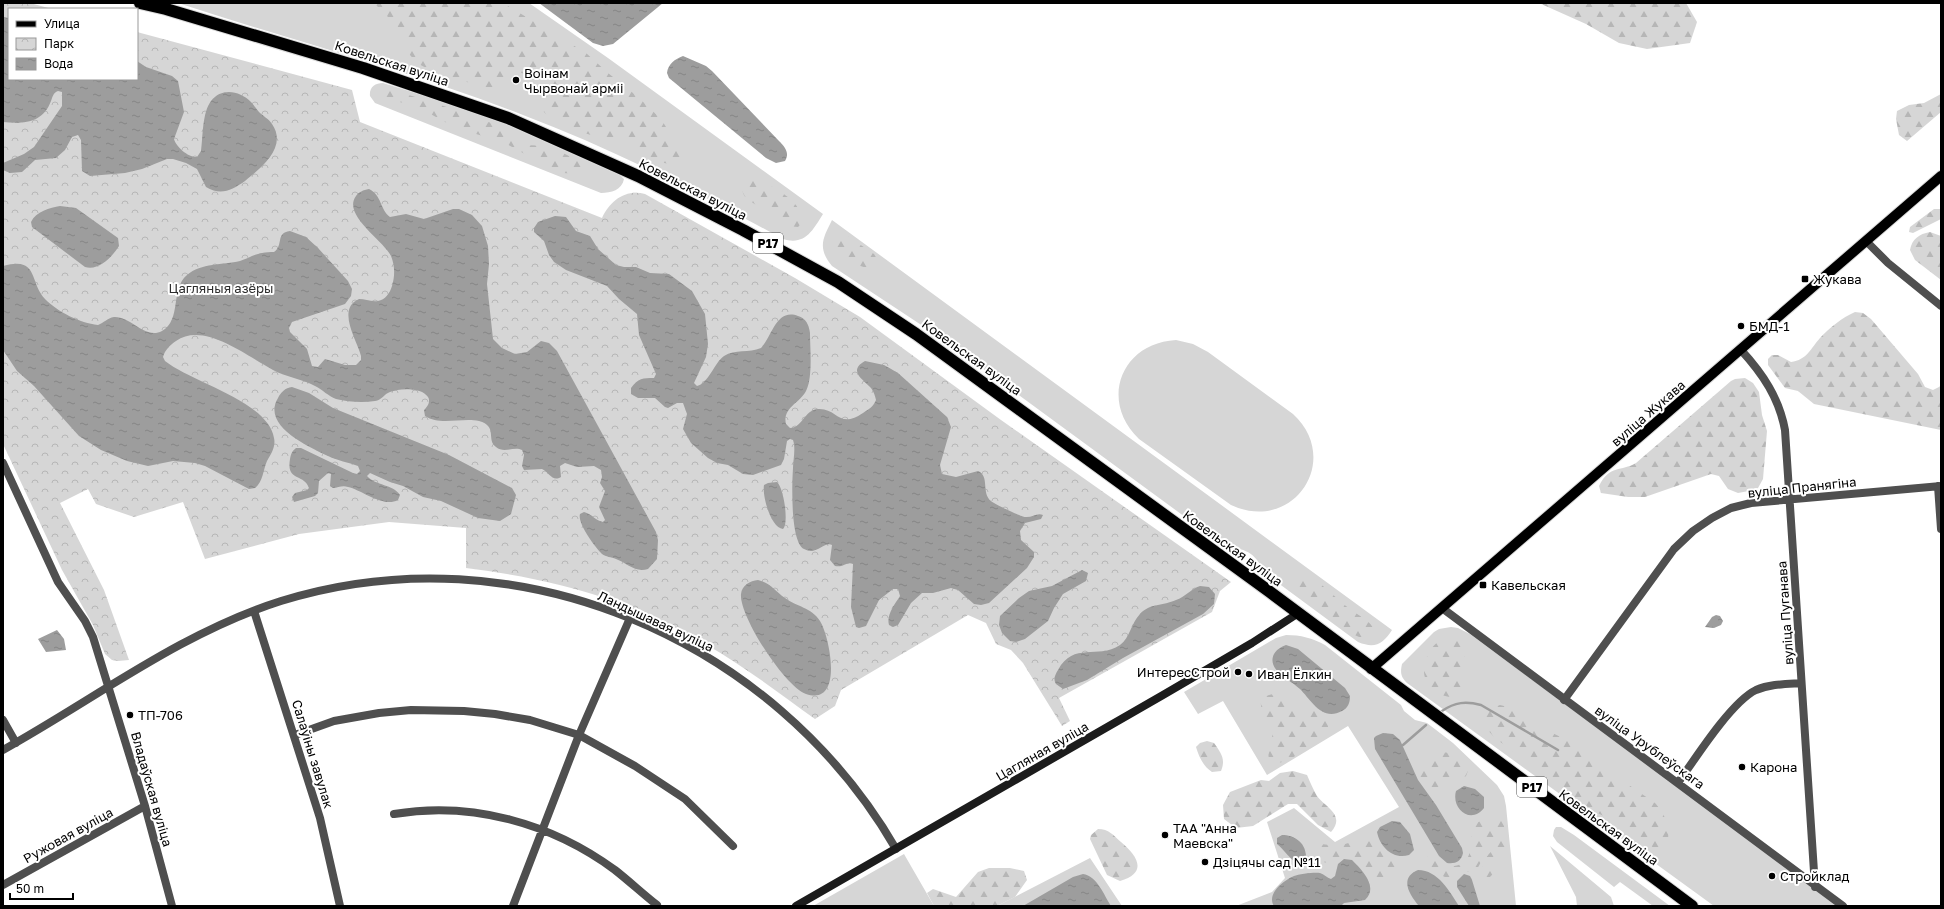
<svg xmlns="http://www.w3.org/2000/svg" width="1944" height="909" font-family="'Golos Text',sans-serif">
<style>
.green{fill:#d6d6d6}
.forest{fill:url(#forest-firs)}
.park{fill:url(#park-crowns)}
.water{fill:url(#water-ripples)}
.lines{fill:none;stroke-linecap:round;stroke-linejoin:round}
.stream{stroke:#9d9d9d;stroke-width:2.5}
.primary-casing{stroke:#dbdbdb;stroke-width:12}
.highway-casing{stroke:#dbdbdb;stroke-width:14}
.street{stroke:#4f4f4f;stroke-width:8}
.secondary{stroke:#1c1c1c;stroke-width:8}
.primary{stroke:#000;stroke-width:10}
.highway{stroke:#000;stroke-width:12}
.poi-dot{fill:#000;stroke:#fff;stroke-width:1.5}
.labels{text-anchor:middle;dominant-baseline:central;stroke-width:4;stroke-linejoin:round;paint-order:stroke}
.shield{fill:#fff;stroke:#4c4c4c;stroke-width:1}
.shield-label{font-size:12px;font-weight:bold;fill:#000}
.street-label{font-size:13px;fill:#000;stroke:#fff}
.poi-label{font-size:13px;fill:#000;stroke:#fff;text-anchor:start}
.park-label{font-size:13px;fill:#2d2d2d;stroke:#fff}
</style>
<defs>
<pattern id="forest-firs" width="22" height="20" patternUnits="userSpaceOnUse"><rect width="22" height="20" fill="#d6d6d6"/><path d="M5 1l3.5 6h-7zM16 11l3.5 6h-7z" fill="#b6b6b6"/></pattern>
<pattern id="park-crowns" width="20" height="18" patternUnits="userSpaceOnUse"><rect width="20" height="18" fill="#d6d6d6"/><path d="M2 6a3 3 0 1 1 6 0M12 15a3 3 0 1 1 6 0" fill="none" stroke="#b6b6b6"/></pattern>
<pattern id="water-ripples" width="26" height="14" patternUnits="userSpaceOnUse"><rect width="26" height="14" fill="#9d9d9d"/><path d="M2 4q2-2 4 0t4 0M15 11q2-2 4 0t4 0" fill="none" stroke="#858585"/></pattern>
</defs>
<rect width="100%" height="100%" fill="#fff"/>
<!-- green -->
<path class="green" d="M178,3H529L608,58L823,214C813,230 805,246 783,239C699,193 613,149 523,115C410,71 293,41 178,3Z
M383,83L461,107L507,123L619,174L624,179C622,190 611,193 601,193L375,103L370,96C369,87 375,83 383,83Z
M832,220L1392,630C1383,644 1375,649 1358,642L1266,574C1255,554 1249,549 1226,547L941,338L832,266C817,248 823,238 832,220Z
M1176,340L1193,344L1208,352L1293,414C1343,460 1293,534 1231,505L1139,439C1099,401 1121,343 1176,340Z
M1451,627L1458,628L1470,634L1839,906H1714L1407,683C1401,677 1400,673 1402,664L1434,632L1439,629Z
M1286,635C1301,635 1312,638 1325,645L1401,705L1404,711L1415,720L1427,723L1453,743L1497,785L1504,796L1506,806L1516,906H1236L1272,892L1285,878L1267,822L1294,808L1335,842L1399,807L1348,726L1267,775L1223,701L1198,714L1184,692L1276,638Z
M1556,827H1561L1574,835L1670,906H1653L1620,882L1614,887L1557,842L1553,836L1554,830Z
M1550,846L1611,897L1614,906H1577L1576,897Z
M904,854L934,906H813Z
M1090,858L1122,906H997Z"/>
<!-- forest -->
<path class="forest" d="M374,3H503L586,53L608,73L638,97L661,119L676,143L681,159L678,164C667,166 645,158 636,150C632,146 629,138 626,133C623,135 618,137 615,138C597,140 555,125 544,112C537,103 539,96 536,86C534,78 523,71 515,72C507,73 501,87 491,90L428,69L417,63L410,55L398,27Z
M1539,3H1686L1697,22L1690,43L1647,49L1619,43L1586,24Z
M390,89L456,110L472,119L493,123L499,126L518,143L525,145L549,146L579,161L582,169L578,174L563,173L554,170L503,142L456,128L416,106L383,98L381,96L383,91Z
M1941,94V112L1907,141L1899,135L1896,119L1897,111L1909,105L1924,103Z
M754,180C771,183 806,204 802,223L798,227L788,226L747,199C739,190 741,182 754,180Z
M1934,209H1941V219L1913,233L1909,232L1910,227Z
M1930,232L1941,236V280L1915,260L1910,250C1912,239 1919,234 1930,232Z
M843,233L874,254L877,259L875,268C862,272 828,250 836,235Z
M1855,312L1863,313L1871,319L1918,374L1925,387L1933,390L1941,386V430L1814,404L1798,391L1785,388L1768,365V359L1772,355H1778L1791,362C1807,360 1811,348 1820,338C1829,328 1843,317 1855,312Z
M1745,378L1753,383L1759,392L1762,415L1767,431L1763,479L1758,488L1754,490L1738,493L1728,489L1719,476L1711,474L1645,497H1628L1601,493L1599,486C1610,464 1621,472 1636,463L1731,381L1735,379Z
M1302,576C1321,580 1332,595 1346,606C1355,614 1365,617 1373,627V636L1364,639L1352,634L1293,587L1291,582L1292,580Z
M1448,638C1473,643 1464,655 1461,673C1461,678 1462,683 1461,688C1457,703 1442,696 1434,690C1429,685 1424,679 1424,672C1424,657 1433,640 1448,638Z
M1274,694C1283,697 1283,706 1292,710C1302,713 1312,706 1321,713C1340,728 1317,740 1307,748C1296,755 1285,765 1271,763C1264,753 1274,744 1272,733C1271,718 1246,698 1274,694Z
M1500,705L1508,707L1530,722L1585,749L1623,781L1655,803L1662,811L1669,828L1668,839L1661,848H1654L1648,844L1632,829L1593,811L1495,738L1485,727L1484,716L1493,707Z
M1207,741L1214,743C1221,753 1226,759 1221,771L1212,772C1203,766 1199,757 1196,747L1200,743Z
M1442,752C1454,753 1464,756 1469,768L1466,776L1463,778L1449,779L1437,788H1432C1408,777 1420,756 1442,752Z
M1293,771L1307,775C1310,782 1313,789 1317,796C1325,807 1346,815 1331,832L1318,825L1297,804H1288L1253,826L1236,828L1224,819L1223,805L1230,792L1261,780L1269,781L1280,773Z
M1494,818L1502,820L1504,823L1505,848L1500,851L1493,848L1487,851L1476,871L1463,872L1455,876L1447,878L1426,868L1424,862L1428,856C1438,857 1443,867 1454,866C1487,861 1453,819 1494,818Z
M1098,829C1109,829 1113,835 1121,842C1138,856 1148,873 1120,881L1107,875L1090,839L1091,835Z
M1374,841L1378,843L1397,863L1398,868L1396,876L1384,882C1363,881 1367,862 1353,857C1341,853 1321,876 1317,850L1321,844L1338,846L1352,842Z
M1493,850L1497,852C1500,861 1496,874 1487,879H1485C1479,870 1484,857 1493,850Z
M989,868H1010L1024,871L1027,880L1015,897L997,906H934L927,893L933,889L956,897L978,872Z"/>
<!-- park -->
<path class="park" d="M3,3H30L52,9H9V79H137V32L352,90L360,122L602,218C610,201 625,189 645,194L795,278L860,317L1001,420L1231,582L1220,591L1212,612L1059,698L1070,721L1062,726L1023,663L1011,650L996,644L986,623L968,615L841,690L835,706L815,719C779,693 745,667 707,645C629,599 554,579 466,568V528L389,522L299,534L205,559L183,502L134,517L96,504L88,489L60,503L104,590L129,660L118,661L112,660L105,654L93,625L62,570L3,444Z"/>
<!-- water -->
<path class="water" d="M539,3H663L613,44L603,46L593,43Z
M3,17L9,18V79H137V61L146,67L172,76L178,81L184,112L174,139C176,147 189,158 197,157L201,151C203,137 202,113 211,101C222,87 240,91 251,102C254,105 256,109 259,112C263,116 269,119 272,124C288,147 261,168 245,181C232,190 221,196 206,187L197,169L186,163L173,159H167L142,169L125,173L90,176L82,171L81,140L78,135L72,137L65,150L56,158L35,160L22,172L10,173L3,170V163L24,154L34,147L62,106V92L58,91C53,93 53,96 51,101C43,123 24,124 3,122Z
M683,56L706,66L712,71L779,141C785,147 790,153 785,161L776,163L766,158L669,78L667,73C668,64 675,59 683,56Z
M369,189C382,195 380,210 390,217L406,214L424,219L453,209H459L472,215L482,226L488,246L489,264L487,284L493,339L502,348L515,354L527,352L541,341L549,343L557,351L656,532L658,540L657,559L648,569C635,573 627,563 616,559C611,557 606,557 602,554C595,547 577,523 580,514L584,512C592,514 596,521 603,522L605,520L599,507L605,491L600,483L602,477L601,470L594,466L577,467L565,463L560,466L561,477C552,482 550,473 542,469L524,470L522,466L524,455L522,450C514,446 504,454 496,447C486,440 498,426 479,421C463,417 440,426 425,416L424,410C427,407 431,402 428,397C422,387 399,388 390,392C384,394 382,400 375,401C363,403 348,402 336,399C328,396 323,390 315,386C302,379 286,377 273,370C248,357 204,321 176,341C170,345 165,350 163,357L165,361C191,382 268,401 274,438C276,447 271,454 267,461C263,470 263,482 255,488L249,489L205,466L195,463L173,461L148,466L127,461L101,450L79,436L34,386L17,371L3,350V266C39,256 29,282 45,299C58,312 80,323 98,325C104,323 107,318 114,317C131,316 145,340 162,331C182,320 170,289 187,275C201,263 223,265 240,261C247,259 255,254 262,253C266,252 270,252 274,252C284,245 275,233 290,231L306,237L318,248L348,281L352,289L351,296L345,304L292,322L289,328L290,332L307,349L312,366L318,367L325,359L345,365H356L361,360V356C357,340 336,309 359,299C365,299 371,302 378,301C385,300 390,293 392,286C395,276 395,266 391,256C383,240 342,215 356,196C359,192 363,190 369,189Z
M60,206L76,208L118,238L119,246C112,257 99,271 85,267L32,227L31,222C36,211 50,208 60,206Z
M555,216L566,217L576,231L590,236L598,249L616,265L624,267H636L650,273L669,274L692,291L705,314L708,344L706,357L694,383L697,386C709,383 714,363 724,356C735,349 749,353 761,348C772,337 776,308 798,316C806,318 809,325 810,333C810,349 813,377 806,391C800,403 782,408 786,424L790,428C802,428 804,411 817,409C838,407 838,430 863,413C869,409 873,407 876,400C875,396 874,392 871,388C864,380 847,371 865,361L884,365L898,373L947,417L951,427L940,465L942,474L956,477L978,471C990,476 981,493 991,501C994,504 1022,517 1025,517C1032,518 1037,512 1043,515L1041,519L1025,523L1020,531L1021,540L1034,552V557L1027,568L989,603L981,605L974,604L958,590L951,588L933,593H922L911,603L898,625L893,627L889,625C886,615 895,604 900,596L898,589H893L879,600L866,626L859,628L856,627L851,607L853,564C847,561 843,568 835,566L830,560L832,545C824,541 817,556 804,549C790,542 792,483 793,468C793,460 796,449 793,440L790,439L787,441L784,459L781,465L753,475L743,474L728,465L717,463L708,458L691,443L683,429L687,414L683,403H677L668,408L665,407L655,398H638L631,394V388C638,378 643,378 654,378L656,374L639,335L637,314L619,299L607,286L566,270L554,262L549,255L544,241L534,232V228L538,222Z
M292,387L309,393L333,408L449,455L508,486L512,488L516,495L511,514L500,521L478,518L441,501L423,497L403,486L390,482L370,473L367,476C376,486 393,484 400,495L398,500C383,508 362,490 348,487C342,485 338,488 333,488L330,486L331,474L328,473L319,481L318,493L315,496L294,502L292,497L295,493L307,490L309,488C304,473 286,482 290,459C291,454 292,451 296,448H301L353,473L357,474L360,471L358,466C348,462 338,461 328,456C309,447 261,426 278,398C281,392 285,388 292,387Z
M777,482C784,488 789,524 783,529C771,528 762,496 764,485L768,483Z
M1082,570L1088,573L1086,581L1063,594L1054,608L1048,621L1025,639L1016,642L1010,641L1002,633L999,625L1000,616L1019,598L1029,591L1052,586Z
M758,580C771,583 775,591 785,598C797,607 811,607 820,621C830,637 844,707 806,694C785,687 739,616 741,594C742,585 750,581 758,580Z
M1200,586L1209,587L1215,594L1214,604L1203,614L1123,658L1087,680L1063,689L1056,684C1053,679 1055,675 1058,670C1074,641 1097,660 1120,645C1130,638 1131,623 1140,614C1150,603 1163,606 1176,600C1185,597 1191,589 1200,586Z
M1716,615L1720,616L1723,621L1721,625L1714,628L1705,627L1712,617Z
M57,630L64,639L66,650L46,652L38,639Z
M1286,645L1298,649L1345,688L1350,696C1350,703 1348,708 1342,711C1322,722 1311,700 1300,689C1291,680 1266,670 1274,654C1277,649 1281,647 1286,645Z
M1383,733L1393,734L1400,740L1418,780L1436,805L1462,848L1463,853C1461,862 1455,864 1447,863L1439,856L1375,749L1374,738L1376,736Z
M1464,786L1475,789L1484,797V808C1471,825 1451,809 1456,791Z
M1392,821L1400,822L1410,834L1414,850L1409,855C1393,860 1380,847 1377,832L1380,827Z
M1282,835C1294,835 1305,842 1306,855L1305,859L1299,863C1291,862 1284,849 1277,844V838Z
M1344,859L1352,860C1362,870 1379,887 1365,900L1344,903L1341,906H1274C1266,894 1284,880 1294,876C1299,874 1315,872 1320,873C1324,874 1327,878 1331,879L1335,876L1338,864Z
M1418,870C1438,870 1450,892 1459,906H1419C1409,894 1399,878 1418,870Z
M1083,874C1097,876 1104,895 1111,906H1023L1073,877Z
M1464,874L1470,876L1472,880L1480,906H1469L1457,887V881Z"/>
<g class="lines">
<!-- stream -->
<path class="stream" d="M1442,711C1455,702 1466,701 1481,705L1558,750
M1403,745L1426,725"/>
<!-- primary casing -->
<g class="primary-casing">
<path id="primary" d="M1371,669L1941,176"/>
</g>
<!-- highway casing -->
<g class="highway-casing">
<path id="highway" d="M140,3L166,9L363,68L508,118L638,176L743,230L838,282L916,334L1270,592L1692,906"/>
</g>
<!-- street -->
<path class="street" d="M1866,241L1888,263L1941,306
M1741,350C1763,374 1779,398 1785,430L1815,887
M3,463L58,582L85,621L93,637L145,806L172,906
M1938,486L1941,529
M1442,608L1843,906
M254,611L320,818L340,906
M1564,700L1674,549L1693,531L1712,518L1731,508L1751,503L1941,486
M3,720L16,743
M295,735L334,721L379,713L411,710L464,711L495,714L530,720L579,735L635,766L685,799L733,846
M3,750C95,699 180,633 281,601C516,528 774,638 896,849
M1678,783C1695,759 1731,702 1756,690C1770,684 1786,684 1801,683
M394,814C472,801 551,823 615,870C629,881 643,894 657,905
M3,885L145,806
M513,906L579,735L630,618"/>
<!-- secondary -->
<path class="secondary" d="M796,906L1163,695L1252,643L1297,614"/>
<!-- primary -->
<use href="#primary" class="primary"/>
<!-- highway -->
<use href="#highway" class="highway"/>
</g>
<!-- markers -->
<g class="poi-dot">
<circle cx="516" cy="80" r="4"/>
<rect x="1801" y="275" width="8" height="8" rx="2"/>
<circle cx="1741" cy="326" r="4"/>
<rect x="1479" y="581" width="8" height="8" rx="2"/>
<circle cx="1238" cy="672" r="4"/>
<circle cx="1249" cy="674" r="4"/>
<circle cx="130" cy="715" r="4"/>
<circle cx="1742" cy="767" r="4"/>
<circle cx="1165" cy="835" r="4"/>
<circle cx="1205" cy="862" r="4"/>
<circle cx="1772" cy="876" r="4"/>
</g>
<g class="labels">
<!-- shield labels -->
<g class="shield">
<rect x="753" y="233" width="30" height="20" rx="3"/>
<rect x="1517" y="777" width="30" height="20" rx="3"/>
</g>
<g class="shield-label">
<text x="768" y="243">Р17</text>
<text x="1532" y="787">Р17</text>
</g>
<!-- street labels -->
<g class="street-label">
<text transform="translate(392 63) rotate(18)">Ковельская вуліца</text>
<text transform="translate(693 189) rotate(27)">Ковельская вуліца</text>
<text transform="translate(972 357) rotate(36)">Ковельская вуліца</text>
<text transform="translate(1648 413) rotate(-41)">вуліца Жукава</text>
<text transform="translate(1802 487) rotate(-6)">вуліца Пранягіна</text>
<text transform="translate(1233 548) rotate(36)">Ковельская вуліца</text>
<text transform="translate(1785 613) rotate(-94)">вуліца Пуганава</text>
<text transform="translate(656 621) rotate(25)">Ландышавая вуліца</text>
<text transform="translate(1650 747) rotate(36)">вуліца Урублеўскага</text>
<text transform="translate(1042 751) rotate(-30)">Цагляная вуліца</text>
<text transform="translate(313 754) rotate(73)">Салаўіны завулак</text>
<text transform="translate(152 789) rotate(74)">Владаўская вуліца</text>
<text transform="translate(1609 827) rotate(36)">Ковельская вуліца</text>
<text transform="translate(68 835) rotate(-29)">Ружовая вуліца</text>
</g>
<!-- poi labels -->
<g class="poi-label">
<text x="524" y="73">Воінам<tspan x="524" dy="15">Чырвонай арміі</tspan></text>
<text x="1813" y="279">Жукава</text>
<text x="1749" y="326">БМД-1</text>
<text x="1491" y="585">Кавельская</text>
<text x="1230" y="672" text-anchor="end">ИнтересСтрой</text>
<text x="1257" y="674">Иван Ёлкин</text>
<text x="138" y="715">ТП-706</text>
<text x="1750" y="767">Карона</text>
<text x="1173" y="828">ТАА "Анна<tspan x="1173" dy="15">Маевска"</tspan></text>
<text x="1213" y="862">Дзіцячы сад №11</text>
<text x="1780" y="876">Стройклад</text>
</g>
<!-- park labels -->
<g class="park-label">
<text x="221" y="288">Цагляныя азёры</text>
</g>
</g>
<!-- border -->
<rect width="1944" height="909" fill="none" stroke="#000000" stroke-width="8"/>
<!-- legend -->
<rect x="8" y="8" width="130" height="72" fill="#ffffff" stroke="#999999"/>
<rect x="16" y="21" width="20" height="6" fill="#000000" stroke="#999999"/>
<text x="44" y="28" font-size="12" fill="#000000">Улица</text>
<rect x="16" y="38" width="20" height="12" fill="url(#park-crowns)" stroke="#999999"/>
<text x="44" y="48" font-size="12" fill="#000000">Парк</text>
<rect x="16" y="58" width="20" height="12" fill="url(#water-ripples)" stroke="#999999"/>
<text x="44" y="68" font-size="12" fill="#000000">Вода</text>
<!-- scale -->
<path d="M10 893v6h63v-6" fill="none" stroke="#000000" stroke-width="2"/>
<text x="16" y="893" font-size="12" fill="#000000" stroke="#ffffff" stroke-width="3" paint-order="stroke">50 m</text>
</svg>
